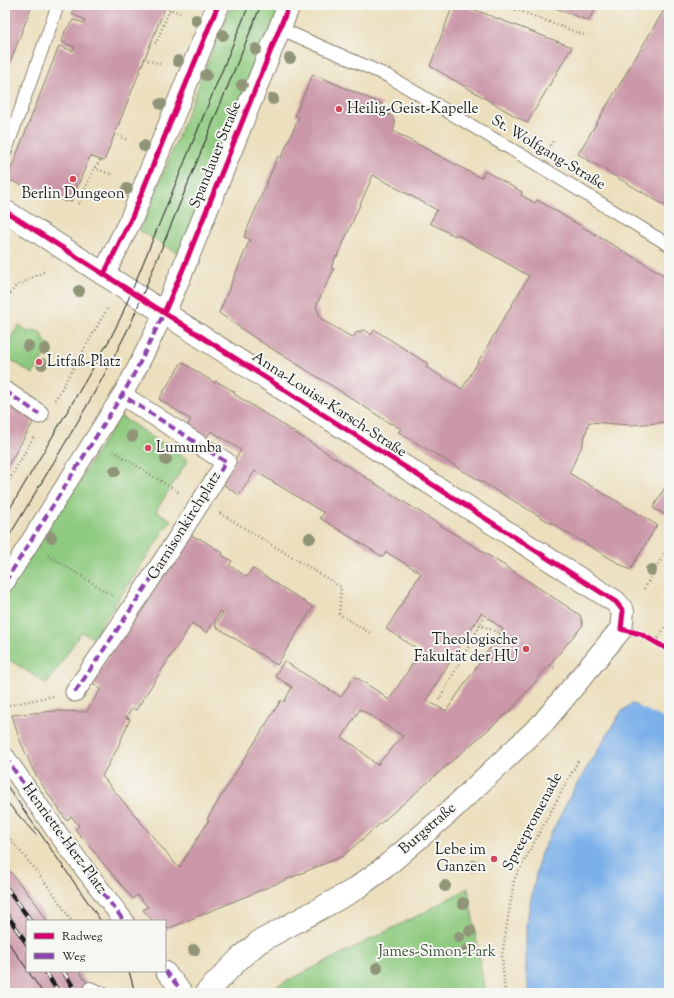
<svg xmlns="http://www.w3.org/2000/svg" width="674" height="998" font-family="'Sorts Mill Goudy',serif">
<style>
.green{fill:#8eca7f;stroke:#55734e}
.water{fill:#7bb0e9;stroke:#4c6682}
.pier{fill:#ecdfbe}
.building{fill:#cb98a9;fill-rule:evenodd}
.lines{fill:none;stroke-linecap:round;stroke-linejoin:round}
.service-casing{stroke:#847e6d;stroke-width:14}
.pedestrian-casing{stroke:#847e6d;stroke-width:21}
.tertiary-casing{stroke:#847e6d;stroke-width:24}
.path{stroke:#847e6d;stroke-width:2.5;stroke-dasharray:1 3;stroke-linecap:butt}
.service{stroke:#fff;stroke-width:12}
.pedestrian{stroke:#fff;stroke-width:19}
.tertiary{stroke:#fff;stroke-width:22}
.tram{stroke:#1c1c1c;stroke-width:1}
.rail-casing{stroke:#1c1c1c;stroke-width:4.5}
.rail{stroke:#f6f6f2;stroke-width:3;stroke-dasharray:9;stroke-linecap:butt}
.quiet{stroke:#8e44ad;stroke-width:4;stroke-dasharray:8 4;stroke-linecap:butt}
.cycleway-casing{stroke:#f6f6f2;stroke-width:8}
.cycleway{stroke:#d6006c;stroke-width:5}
.tree{fill:#909578}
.poi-dot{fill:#d1495b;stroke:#f6f6f2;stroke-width:1.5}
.labels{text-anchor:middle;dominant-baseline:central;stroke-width:4;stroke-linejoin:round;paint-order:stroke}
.poi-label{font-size:15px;fill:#1c1c1c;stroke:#f6f6f2;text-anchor:start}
.street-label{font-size:15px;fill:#1c1c1c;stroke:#f6f6f2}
.park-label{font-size:15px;fill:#44593f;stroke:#f6f6f2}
</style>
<rect width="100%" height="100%" fill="#f6f6f2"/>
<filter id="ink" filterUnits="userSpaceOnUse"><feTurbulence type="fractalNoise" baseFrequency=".025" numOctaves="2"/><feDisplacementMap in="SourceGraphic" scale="8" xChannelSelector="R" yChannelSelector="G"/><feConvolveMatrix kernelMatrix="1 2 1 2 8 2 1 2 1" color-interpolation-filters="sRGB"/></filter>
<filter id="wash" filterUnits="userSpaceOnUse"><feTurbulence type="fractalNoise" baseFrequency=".012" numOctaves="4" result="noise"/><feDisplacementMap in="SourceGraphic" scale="16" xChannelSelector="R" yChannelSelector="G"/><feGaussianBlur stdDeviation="0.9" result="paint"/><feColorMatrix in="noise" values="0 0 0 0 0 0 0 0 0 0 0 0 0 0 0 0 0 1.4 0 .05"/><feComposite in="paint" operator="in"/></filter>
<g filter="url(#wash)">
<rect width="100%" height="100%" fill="#ecdfbe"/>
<!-- green -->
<path class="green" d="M231,5H282L181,255L140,231Z
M19,325L29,332L33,330L40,332L44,338V341L51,346L33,374L5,356V347Z
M120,416L188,460L156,511L171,520L93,638L81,632L47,684L5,657V596Z
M468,888L485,993H263L419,915Z"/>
<!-- water -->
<path class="water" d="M631,704L643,706L666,718L669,712V993H529L526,971V924L540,855L574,789L621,712Z"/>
<!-- pier -->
<path class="pier" d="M635,703L644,704L665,715L669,710V721L634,704Z"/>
<g id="blocks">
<!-- building -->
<path class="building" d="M5,5H32L5,76Z
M76,5H166L104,161L90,156L71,202L66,200V202L7,179L59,46L73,51L75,47L62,42L65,31L73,20L84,23L85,20L72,14Z
M453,5H462L572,47L527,123L430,66Z
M548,5H598L588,21Z
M667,5H669V208L578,154Z
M313,74L382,104L378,113L385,112L393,117L395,124L393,131L481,178L485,171L522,192L521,195L535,203L537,200L669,278V422L631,425L589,422L582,446L569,473L657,525L630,570L398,432L401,429L391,423V424L337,389L261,342L219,313L250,239L244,237L278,156L281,158L299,117L295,115ZM373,175L437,210L430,223L455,236L456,234L529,276L462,389L426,367L428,364L375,330L371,335L368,332L363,330L356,333L353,338L321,319L316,306L334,269L331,268L336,256L337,257Z
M182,362L215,383L216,381L235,392L234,394L513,571L580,615L583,625L513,708L343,856L165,930V921H153L143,910L148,907L137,895L133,899L75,829L79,826L71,816L67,821L51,798L33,770L19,738L12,715L55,711L86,712L101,689L92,683L188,533L198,539L199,538L223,553L222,555L232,561L229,565L247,577L252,568L313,607L277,665L215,626L223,613L221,611L207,633L192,623L136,710L132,708L126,718L130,719L117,749L102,776L179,868L209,820L207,819L281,700L284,702L292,687L275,676L284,661L341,697L354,676L382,694V695L389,700L421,651L386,629L421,573L386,552L383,557L320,518L324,513L255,471L239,495L221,483L241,450L211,431L205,440L186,428L191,420L159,399ZM481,613L503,629L446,711L426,700ZM360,709L403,736L377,765L355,746L342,738Z
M5,400L35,419L5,471Z
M669,480V506L664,514L653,508Z
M5,865L38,906L47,921H27V971H79L93,993H5Z"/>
</g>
</g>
<g filter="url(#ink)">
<use href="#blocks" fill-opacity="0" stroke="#847e6d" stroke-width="1"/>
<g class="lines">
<!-- service casing -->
<g class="service-casing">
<path id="service" d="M279,28L388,76L538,165L669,245
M5,153L58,5
M90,988L103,993"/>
</g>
<!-- pedestrian casing -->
<g class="pedestrian-casing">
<path id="pedestrian" d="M5,391L39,414
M5,582L122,395C138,369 150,341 164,313
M75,692C127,616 177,540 226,462L122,395
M5,757L59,835L124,921
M165,971L182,991"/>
</g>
<!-- tertiary casing -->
<g class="tertiary-casing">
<path id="tertiary" d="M5,211L616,602L623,611L621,629L543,723L448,813L385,867L354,890L259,942L239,959L206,993
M104,274L132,217L218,5
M164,313L183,269L289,5"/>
</g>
<!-- path -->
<path class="path" d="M504,5L584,35
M151,42L156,43L170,9L180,13
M144,59L160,64
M114,134L128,140
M548,149L553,141
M94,168L113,175
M79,204L94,168L101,160
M5,300L16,286L45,271
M55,400L107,309
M113,451L180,493
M5,487L35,435
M220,513L341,587L339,614L370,633
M48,555L113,596
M644,589L669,545
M475,623L500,633
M644,635L669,650
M656,642L669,620
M550,665L556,669
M439,700L485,616
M5,706L53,696
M5,833C28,861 53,889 71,921
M505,993L502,956L514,880L579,759"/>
<!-- service -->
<use href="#service" class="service"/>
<!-- pedestrian -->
<use href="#pedestrian" class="pedestrian"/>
<!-- tertiary -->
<use href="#tertiary" class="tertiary"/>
<!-- tram -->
<path class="tram" d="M5,517L110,339L121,317L249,5
M5,543C48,471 94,399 131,323L261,5
M5,783L101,921
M5,800L36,835
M5,938L27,969
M28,971L43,993
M129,971L135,993
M5,989L9,993"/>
<!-- rail casing -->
<g class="rail-casing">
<path id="rail" d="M5,886L31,921
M5,912L27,944
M45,971L59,993
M63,971L77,993"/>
</g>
<!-- rail -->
<use href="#rail" class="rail"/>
<!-- quiet -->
<path class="quiet" d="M5,391L39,414
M5,582L122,395C138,369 150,341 164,313
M75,692C127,616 177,540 226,462L122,395
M5,757L59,835L124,921
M165,971L182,991"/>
<!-- cycleway casing -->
<g class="cycleway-casing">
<path id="cycleway" d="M5,211L616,602L623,611L621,629L641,634L669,650
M104,274L132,217L218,5
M164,313L183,269L289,5"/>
</g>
<!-- cycleway -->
<use href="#cycleway" class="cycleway"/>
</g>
<!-- trees -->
<g class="tree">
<circle cx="196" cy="20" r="6"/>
<circle cx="223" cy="35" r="6"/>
<circle cx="256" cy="49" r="6"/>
<circle cx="290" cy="58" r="6"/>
<circle cx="178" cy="61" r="6"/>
<circle cx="206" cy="75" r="6"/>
<circle cx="242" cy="85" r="6"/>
<circle cx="273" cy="99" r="6"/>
<circle cx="161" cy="104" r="6"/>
<circle cx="144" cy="146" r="6"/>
<circle cx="127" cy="189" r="6"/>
<circle cx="79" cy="291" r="6"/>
<circle cx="28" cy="346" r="6"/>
<circle cx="45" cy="349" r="6"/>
<circle cx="42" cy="364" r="6"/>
<circle cx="132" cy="436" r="6"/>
<circle cx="166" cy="460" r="6"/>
<circle cx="115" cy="471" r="6"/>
<circle cx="51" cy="537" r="6"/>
<circle cx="310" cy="538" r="6"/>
<circle cx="651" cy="570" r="6"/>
<circle cx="474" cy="866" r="6"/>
<circle cx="445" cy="886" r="6"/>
<circle cx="463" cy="903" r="6"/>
<circle cx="470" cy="931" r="6"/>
<circle cx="459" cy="937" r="6"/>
<circle cx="194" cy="950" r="6"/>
<circle cx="467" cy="950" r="6"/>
<circle cx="377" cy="968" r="6"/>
</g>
</g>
<!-- markers -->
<g class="poi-dot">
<circle cx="339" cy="109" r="4"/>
<circle cx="73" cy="179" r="4"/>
<circle cx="39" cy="362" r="4"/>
<circle cx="148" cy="448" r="4"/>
<circle cx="526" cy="649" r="4"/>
<circle cx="494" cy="859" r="4"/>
</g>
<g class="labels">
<!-- poi labels -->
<g class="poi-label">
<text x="347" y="109">Heilig-Geist-Kapelle</text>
<text x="73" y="194" text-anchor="middle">Berlin Dungeon</text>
<text x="47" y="362">Litfaß-Platz</text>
<text x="156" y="448">Lumumba</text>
<text x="518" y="640" text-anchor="end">Theologische<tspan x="518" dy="17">Fakultät der HU</tspan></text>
<text x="486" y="850" text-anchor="end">Lebe im<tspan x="486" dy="17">Ganzen</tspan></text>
</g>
<!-- street labels -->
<g class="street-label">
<text transform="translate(548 153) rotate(31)">St. Wolfgang-Straße</text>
<text transform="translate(216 155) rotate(-68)">Spandauer Straße</text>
<text transform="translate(329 405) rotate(33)">Anna-Louisa-Karsch-Straße</text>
<text transform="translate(185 526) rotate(-58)">Garnisonkirchplatz</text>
<text transform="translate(533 822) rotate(-62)">Spreepromenade</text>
<text transform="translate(428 829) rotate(-41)">Burgstraße</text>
<text transform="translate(64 839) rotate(54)">Henriette-Herz-Platz</text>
</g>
<!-- park labels -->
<g class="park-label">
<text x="437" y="952">James-Simon-Park</text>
</g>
</g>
<!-- margin -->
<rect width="674" height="998" fill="none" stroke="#f6f6f2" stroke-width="20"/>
<!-- legend -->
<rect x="26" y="920" width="140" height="52" fill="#f6f6f2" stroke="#9f9f9c"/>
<rect x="34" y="933" width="20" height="6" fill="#d6006c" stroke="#9f9f9c"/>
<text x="62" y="940" font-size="12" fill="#1c1c1c">Radweg</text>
<rect x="34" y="953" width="20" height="6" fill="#8e44ad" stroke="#9f9f9c"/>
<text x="62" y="960" font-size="12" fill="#1c1c1c">Weg</text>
</svg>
